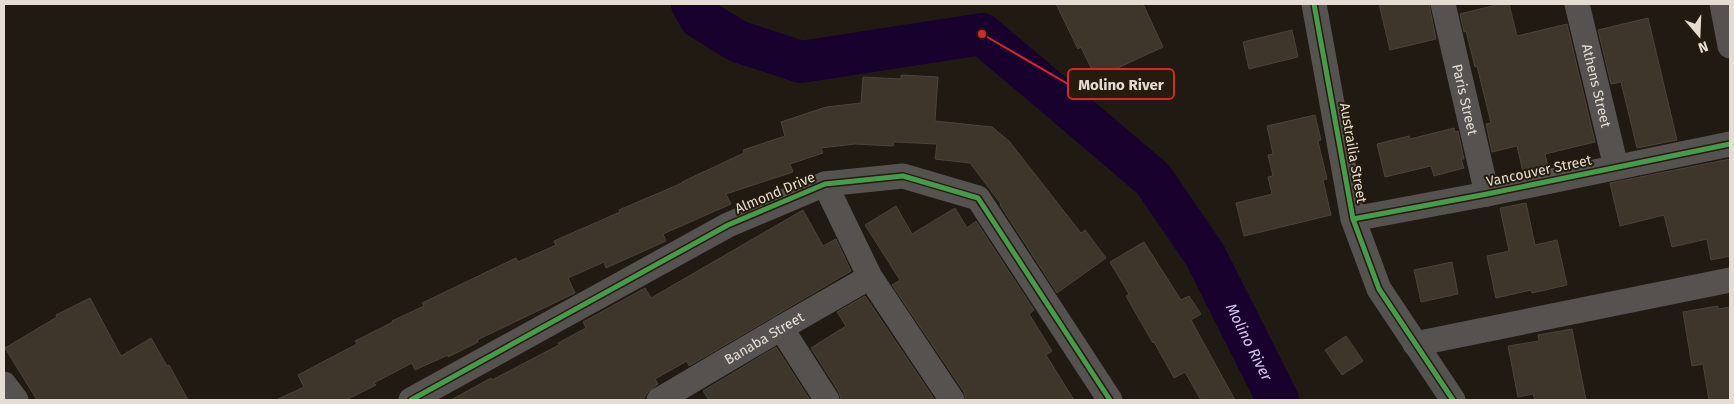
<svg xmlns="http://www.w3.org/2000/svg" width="1734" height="404" font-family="'Fira Sans',sans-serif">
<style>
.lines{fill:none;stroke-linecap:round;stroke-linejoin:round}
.river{stroke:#18022d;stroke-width:42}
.building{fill:#3e362a;stroke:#4a443e}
.minor{stroke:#56524f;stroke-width:25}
.cycleway-casing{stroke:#261b0d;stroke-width:8}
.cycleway{stroke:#469c4c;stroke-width:5}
.labels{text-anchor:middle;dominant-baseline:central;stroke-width:4;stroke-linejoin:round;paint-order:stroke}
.street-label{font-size:14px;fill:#e5ddd4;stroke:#261b0d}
.water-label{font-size:15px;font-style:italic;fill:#d6c6f1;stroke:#261b0d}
.leader{fill:none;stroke:#d62828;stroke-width:2}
.callout-dot{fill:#d62828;stroke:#261b0d;stroke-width:2}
.callout{fill:#261b0d;stroke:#d62828;stroke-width:2}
.callout-label{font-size:15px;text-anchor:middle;font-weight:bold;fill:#e5ddd4}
</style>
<rect width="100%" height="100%" fill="#201a13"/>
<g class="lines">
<!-- river -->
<path class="river" id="s1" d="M692,4L700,18L737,41L801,62L982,34L1153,179L1205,255L1278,400"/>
</g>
<!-- building -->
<path class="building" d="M1056,4H1143L1163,47L1096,78L1081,47L1078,49Z
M1379,4H1429L1436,39L1390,50Z
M1500,4H1509L1517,36L1567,24L1595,142L1545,154L1548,167L1523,172L1517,146L1492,152L1486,124L1491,123L1477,66L1475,67L1466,31L1464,32L1460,14Z
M1648,18L1677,140L1637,148L1621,82L1611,84L1598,30Z
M1292,30L1298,57L1249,69L1243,42Z
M901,75L938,77L935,121L992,127L1009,141L1081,233L1085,230L1106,258L1057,293L1000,205L1001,204L970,163L935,159L937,144L894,142L893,146L855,144L821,148L823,153L790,164L793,172L726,194L731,204L663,234L666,241L606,268L604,262L568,278L575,293L477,340L478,342L448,357V355L415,370L412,363L374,383L376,385L346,400H276L304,387L298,375L357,344L355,341L393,322L392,321L424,306L422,303L516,258L518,262L556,245L554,241L620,212L619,210L682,183V182L744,153L743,150L785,136L781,122L826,107L861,103L863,77L901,79Z
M1315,115L1321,140L1318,141L1327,179L1323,180L1331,215L1244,236L1236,203L1272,194L1268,177L1273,176L1268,155L1273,154L1267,126Z
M1454,128L1455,132L1458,131L1464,159H1461L1464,168L1434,176L1431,166L1385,177L1377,144L1409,136L1410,139Z
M1730,159V256L1711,260L1707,239L1672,247L1664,215L1620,226L1610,183Z
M1526,203L1535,245L1557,240L1567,285L1532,293L1531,290L1496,298L1487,256L1509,251L1500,208Z
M896,206L912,234L955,208L967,228L976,221L1034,310L1029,314L1052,351L1046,355L1074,400H966L964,392L892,285L900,280L865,225Z
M803,210L823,246L836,239L851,271L689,366L687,361L655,379L658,384L647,393L643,400H451L491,378L492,380L559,345L558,343L586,328L583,322L645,288L651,298Z
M1144,242L1181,300L1189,296L1201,314L1191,320L1235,400H1201L1185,372L1174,378L1154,342L1153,343L1142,324L1126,296L1129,294L1110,262Z
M1452,262L1458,294L1421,302L1414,270Z
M865,296L935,400H841L839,392L811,348L846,326L837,312Z
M90,298L121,356L151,338L167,366L169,365L188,400H37L5,348L57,317L56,315Z
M1718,306V309L1730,307V400H1709L1703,364L1692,366L1683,312Z
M1572,329L1586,400H1535L1533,394L1518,397L1508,346L1539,341L1538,335Z
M1346,336L1363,361L1342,375L1325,350Z
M776,347L810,400H709L703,391Z"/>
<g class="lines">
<!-- minor -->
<g class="minor">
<path d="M1314,4L1353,219L1379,289L1453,400"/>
<path id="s2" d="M1443,4L1487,194"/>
<path id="s3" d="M1577,4L1616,167"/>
<path d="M1722,4L1730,46"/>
<path d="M825,184L870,277L952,400"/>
<path d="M1353,219L1487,194L1730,144"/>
<path d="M781,328L827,400"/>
<path d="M1415,344L1730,280"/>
<path d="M4,384L16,400"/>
<path d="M411,400L728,225L825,184L903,176L978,198L1110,400"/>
<path id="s4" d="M659,400L781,328L870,277"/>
</g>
<!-- cycleway casing -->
<g class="cycleway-casing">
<path id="cycleway" d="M1314,4L1353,219L1379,289L1453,400
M1353,219L1487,194L1730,144
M411,400L728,225L825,184L903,176L978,198L1110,400"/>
</g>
<!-- cycleway -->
<use href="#cycleway" class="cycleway"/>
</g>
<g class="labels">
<!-- street labels -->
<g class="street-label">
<text stroke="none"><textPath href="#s3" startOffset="84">Athens Street</textPath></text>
<text stroke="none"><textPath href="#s2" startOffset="98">Paris Street</textPath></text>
<text transform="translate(1353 153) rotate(80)">Austrailia Street</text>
<text transform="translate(1539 171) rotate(-12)">Vancouver Street</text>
<text transform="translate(775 193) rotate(-23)">Almond Drive</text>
<text stroke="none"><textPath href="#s4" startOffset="122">Banaba Street</textPath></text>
</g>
<!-- water labels -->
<g class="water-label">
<text stroke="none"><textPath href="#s1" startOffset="724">Molino River</textPath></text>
</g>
</g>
<!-- callouts -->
<path class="leader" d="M982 34L1068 84"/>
<circle class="callout-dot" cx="982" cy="34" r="5"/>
<rect class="callout" x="1068" y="69" width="106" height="30" rx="5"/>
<g class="callout-label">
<text x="1121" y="90">Molino River</text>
</g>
<!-- border -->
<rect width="1734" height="404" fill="none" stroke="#e5ddd4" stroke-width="10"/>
<!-- north arrow -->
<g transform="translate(1699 35) rotate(161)" stroke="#261b0d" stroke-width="4" paint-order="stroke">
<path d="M0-4L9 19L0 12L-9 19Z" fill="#e5ddd4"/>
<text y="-8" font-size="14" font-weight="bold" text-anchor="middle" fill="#e5ddd4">N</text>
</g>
</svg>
